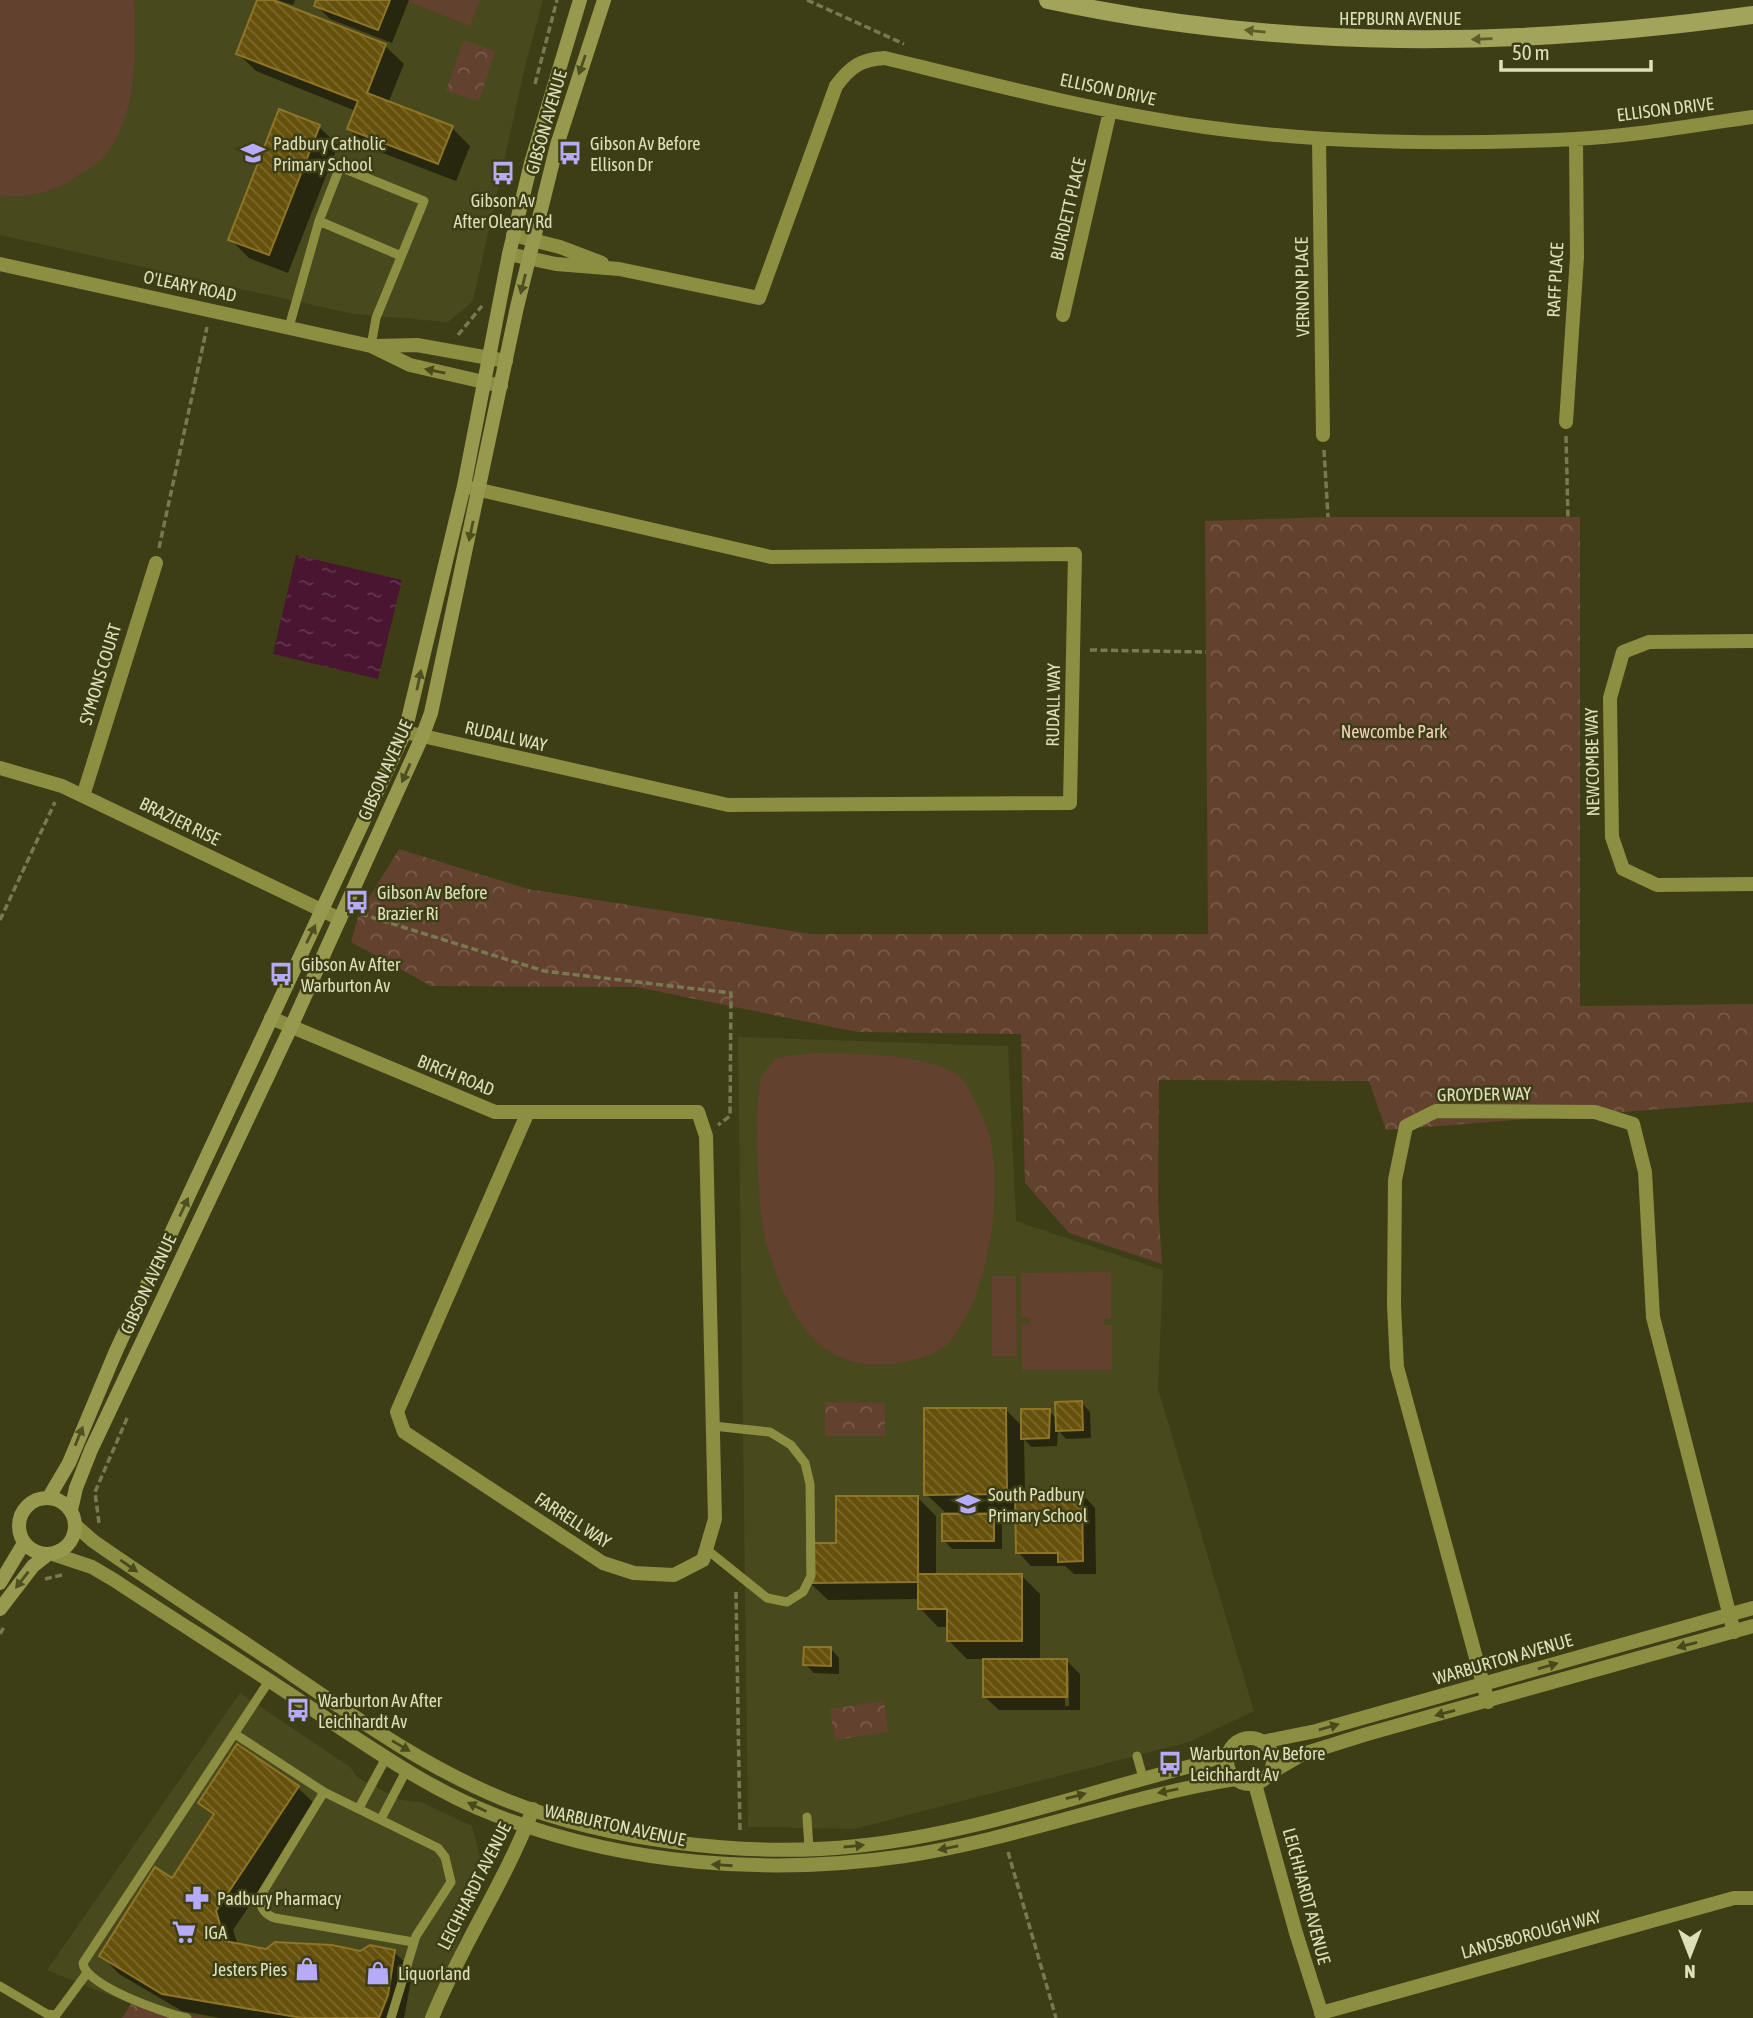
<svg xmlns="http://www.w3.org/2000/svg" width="1753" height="2018" font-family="'Asap Condensed',sans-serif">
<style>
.built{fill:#48491c}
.green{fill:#62412e}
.park{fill:url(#park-crowns)}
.water{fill:url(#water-ripples)}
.shadow{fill:#0007;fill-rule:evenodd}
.building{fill:url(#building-back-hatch);stroke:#8e7527;stroke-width:2}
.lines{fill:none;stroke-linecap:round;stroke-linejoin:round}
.path{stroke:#787951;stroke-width:3.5;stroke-dasharray:7 3.5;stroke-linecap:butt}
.service{stroke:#8c8e42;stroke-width:9}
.minor{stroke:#8c8e42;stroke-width:14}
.tertiary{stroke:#8c8e42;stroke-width:14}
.secondary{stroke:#97994f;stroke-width:14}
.primary{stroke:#a2a45c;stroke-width:18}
.oneway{fill:#5b5d2a}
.oneway2{fill:#4f5021}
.oneway3{fill:#494a1c}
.labels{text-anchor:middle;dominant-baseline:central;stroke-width:5;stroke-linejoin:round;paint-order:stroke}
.street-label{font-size:18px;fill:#dee0ba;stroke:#3d3e15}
.poi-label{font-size:18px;fill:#dee0ba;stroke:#3d3e15;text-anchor:start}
.park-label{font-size:18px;fill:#f3d1be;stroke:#3d3e15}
</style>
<defs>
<pattern id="park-crowns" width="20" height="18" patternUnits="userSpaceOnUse" patternTransform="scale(1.75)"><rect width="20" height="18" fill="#62412e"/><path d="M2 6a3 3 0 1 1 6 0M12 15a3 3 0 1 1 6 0" fill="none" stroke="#785c4a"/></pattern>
<pattern id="water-ripples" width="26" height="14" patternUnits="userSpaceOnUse" patternTransform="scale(1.75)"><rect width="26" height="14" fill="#491531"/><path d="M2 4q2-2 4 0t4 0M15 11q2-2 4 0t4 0" fill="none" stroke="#63374d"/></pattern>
<pattern id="building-back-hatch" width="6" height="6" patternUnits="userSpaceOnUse" patternTransform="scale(1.75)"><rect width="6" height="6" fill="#66510c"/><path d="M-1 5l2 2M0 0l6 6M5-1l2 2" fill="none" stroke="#7b6a2d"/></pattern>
</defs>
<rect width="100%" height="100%" fill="#3d3e15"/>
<!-- built -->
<path class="built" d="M0,0H543L524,71L473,301L448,322L353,314L0,235Z
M738,1037L1008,1046L1016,1221L1163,1270L1158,1389L1254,1711L1189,1742L854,1829L748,1827Z
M240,1693L350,1767L357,1777L401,1800L421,1802L472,1826L483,1867L434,2018H207L131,2004L47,1970Z"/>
<!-- green -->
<path class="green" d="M0,0H134C135,53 140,119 100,161C92,168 81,173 72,179C52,193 25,199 0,195Z
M404,0H480L470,26Z
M810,1053C849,1053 921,1053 955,1073C965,1079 974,1098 978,1108C982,1117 988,1128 990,1137C1003,1197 989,1292 951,1340C937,1356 919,1359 899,1363C815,1377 786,1309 766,1243C758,1220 753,1102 761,1080C763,1072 771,1064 775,1058Z
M1111,1272V1318L1104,1319V1325H1112V1370H1022L1021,1325L1030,1324V1318H1021V1273Z
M992,1276H1016L1017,1357L992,1356Z"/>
<!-- park -->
<path class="park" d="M463,40L495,51L479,101L446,91Z
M1328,517H1580V1006L1753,1004V1102L1386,1130L1369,1081L1159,1080L1158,1202L1162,1264L1069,1233L1025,1183L1021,1034L857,1032L636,987L431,986L351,942L359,914L399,849L528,889L811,934H1208L1205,521Z
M825,1402L885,1403V1436H825Z
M884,1701L888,1732L835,1740L830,1709Z
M131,2004L207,2018H122Z"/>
<!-- water -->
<path class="water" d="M296,555L402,580L378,679L273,654Z"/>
<!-- shadow -->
<path class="shadow" d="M259,0H268L385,46L404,64L388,103L452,128L470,146L456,181L367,147L349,129L356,111L256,71L238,53Z
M278,0H295L293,5Z
M318,0H409L392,43L330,19L316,5Z
M280,112L319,127L338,145L288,273L249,258L230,239Z
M1082,1403L1090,1412L1091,1438L1066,1439L1058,1430L1057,1446L1031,1447L1024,1439L1025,1495L1082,1494L1095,1508L1096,1574H1074L1065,1566H1031L1018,1552L1017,1512H945L926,1494L1006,1410L1023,1427L1049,1411L1057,1419Z
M917,1497L936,1516V1576H1022L1040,1594V1660H1066L1080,1674V1710H999L985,1697V1659H967L949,1641V1627H938L920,1608V1599L828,1600L809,1582L838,1544ZM1065,1671H1069V1706H1065Z
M993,1516L1002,1525V1549H952L944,1540Z
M831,1649L839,1658V1674L814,1673L805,1664Z
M238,1746L298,1788L317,1806L233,1930L238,1945L266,1951L394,1952L413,1970L404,2018H220L182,2011L119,1974L101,1955L173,1880L215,1817L201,1803Z"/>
<!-- building -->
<path class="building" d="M257,0H273L386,44L367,93L453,126L438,164L347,129L358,101L236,54Z
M316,0H390L378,30L314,6Z
M279,109L320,125L269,255L228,240Z
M1082,1401L1083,1430L1056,1431L1055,1402Z
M924,1408H1006L1007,1494L924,1495Z
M1021,1409H1050L1049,1438L1021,1439Z
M1082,1493L1083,1561L1058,1562V1553H1016L1015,1494Z
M836,1496H918V1582L808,1583L807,1543H836Z
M942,1514H994V1541H942Z
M918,1574H1022V1641H947V1609H918Z
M804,1647H831V1666L803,1665Z
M983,1659H1067V1697H983Z
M237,1744L299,1786L216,1911L225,1941L266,1949L275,1942L332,1945L360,1951L370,1945L395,1950L388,1995L379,2018H302L162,1994L99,1956L155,1867L172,1878L214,1814L198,1803Z"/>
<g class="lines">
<!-- path -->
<path class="path" d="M807,0L904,44
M535,84L557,0
M458,335L482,306
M1566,436L1568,518
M1324,450L1328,517
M159,548L207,327
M1090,650L1206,652
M361,914L544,971L731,993L730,1116L718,1125
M0,920L55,802
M99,1523L95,1492L128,1416
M45,1579L62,1575
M736,1592L740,1832
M0,1634L5,1625
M1008,1852L1056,2018"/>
<!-- service -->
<path class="service" d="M319,221L401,256
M289,327L319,221L340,167L424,201L376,318L371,346
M706,1549L767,1598L787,1602L803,1592L811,1576L810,1484L805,1463L791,1445L770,1432L713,1426
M235,1734L324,1792L438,1848L445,1857L451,1882L416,1936L391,2018
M1137,1756L1143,1778
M324,1792L261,1895C258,1906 265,1915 275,1918L413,1942
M359,1808L386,1758
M807,1817L809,1849
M381,1819L407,1769
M0,1986L47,2014L56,2015L87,1973
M187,2018C166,2014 84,1985 83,1963L269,1681"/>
<!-- minor -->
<path class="minor" d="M1319,139L1323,435
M513,235L560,247L602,263
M509,254L556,264L619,269L759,298L836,86C850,67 861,59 885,58C991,84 1097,112 1205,127C1327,144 1452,145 1575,139C1634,136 1694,125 1753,117
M0,264L371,346L410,365L501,386
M1063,315L1110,111
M376,346L417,345L506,361
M1566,422L1577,257L1576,139
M1753,641L1649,642L1623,652L1610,698L1612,837L1623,869L1657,885L1753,884
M405,732L728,805L1070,803L1075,554L771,557L467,487
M0,768L62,786L340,919
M83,796L156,563
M271,1018L495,1112H698L706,1136L715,1519L703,1560L674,1575L634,1573L603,1563L404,1432L397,1412L528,1112
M1488,1702L1397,1367L1394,1305L1395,1180L1406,1126L1436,1111L1595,1112L1633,1124L1645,1172L1653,1317L1734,1632
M1255,1784L1296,1933L1323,2018
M1321,2013L1734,1898H1753
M432,2018C461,1946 505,1882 533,1809"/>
<!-- tertiary -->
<path class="tertiary" d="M75,1525L93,1541C152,1582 212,1621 272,1661C346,1711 420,1765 503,1799C608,1841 746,1858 857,1846C972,1834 1084,1793 1195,1765L1228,1754
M53,1554L92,1567L114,1580C185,1627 257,1671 327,1719C380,1754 435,1792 495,1815C625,1865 768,1876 905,1856C1017,1839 1123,1797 1235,1779
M1227 1761a23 23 0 1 1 46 0a23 23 0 1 1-46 0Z
M1262,1742L1316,1731L1753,1608
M1270,1773L1303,1754L1367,1734L1753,1626"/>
<!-- secondary -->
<path class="secondary" d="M49,1497L69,1463L116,1351L405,732L464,486L509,254L531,163L580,0
M19 1526a28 28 0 1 1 56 0a28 28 0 1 1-56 0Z
M71,1510L76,1488L91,1450L291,1027L422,737L431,713L517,307L557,145L604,0
M0,1583L24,1543
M0,1609L33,1566L47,1555"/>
<!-- primary -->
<path class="primary" d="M1048,0C1285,51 1515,48 1753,15"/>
</g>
<!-- one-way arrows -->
<defs><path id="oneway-solid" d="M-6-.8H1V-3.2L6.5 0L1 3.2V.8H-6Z" transform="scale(1.75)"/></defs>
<g class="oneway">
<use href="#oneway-solid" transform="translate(1255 31) rotate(-174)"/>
<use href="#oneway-solid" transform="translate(1482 39) rotate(178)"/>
</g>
<g class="oneway2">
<use href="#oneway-solid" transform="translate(582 65) rotate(109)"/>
<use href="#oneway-solid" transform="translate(523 284) rotate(104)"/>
<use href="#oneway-solid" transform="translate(471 531) rotate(102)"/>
<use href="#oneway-solid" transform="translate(419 680) rotate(-78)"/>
<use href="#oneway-solid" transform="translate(406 773) rotate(114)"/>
<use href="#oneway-solid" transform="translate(311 934) rotate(-64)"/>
<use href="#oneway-solid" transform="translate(184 1207) rotate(-65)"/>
<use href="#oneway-solid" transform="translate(79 1436) rotate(-68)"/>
<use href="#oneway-solid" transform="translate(22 1580) rotate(128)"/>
</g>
<g class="oneway3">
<use href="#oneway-solid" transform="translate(435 371) rotate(-168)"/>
<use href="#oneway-solid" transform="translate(129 1566) rotate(35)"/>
<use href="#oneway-solid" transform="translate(1687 1645) rotate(165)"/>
<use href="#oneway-solid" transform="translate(1548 1666) rotate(-16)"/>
<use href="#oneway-solid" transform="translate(1445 1713) rotate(165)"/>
<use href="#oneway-solid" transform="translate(1329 1727) rotate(-16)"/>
<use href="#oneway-solid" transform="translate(401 1746) rotate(31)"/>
<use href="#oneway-solid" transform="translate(1168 1791) rotate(168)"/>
<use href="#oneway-solid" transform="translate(1076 1796) rotate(-15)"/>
<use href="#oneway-solid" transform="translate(477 1807) rotate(-154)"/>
<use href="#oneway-solid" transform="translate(854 1846) rotate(-6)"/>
<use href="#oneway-solid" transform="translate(948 1848) rotate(168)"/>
<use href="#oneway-solid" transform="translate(722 1865) rotate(-176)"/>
</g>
<!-- icons -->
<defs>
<g id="school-bare" transform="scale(1.89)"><path d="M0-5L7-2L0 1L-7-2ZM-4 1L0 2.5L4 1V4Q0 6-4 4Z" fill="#b6abf8" stroke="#3d3e15" stroke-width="2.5" paint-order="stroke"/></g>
<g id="bus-bare" transform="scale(1.89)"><path d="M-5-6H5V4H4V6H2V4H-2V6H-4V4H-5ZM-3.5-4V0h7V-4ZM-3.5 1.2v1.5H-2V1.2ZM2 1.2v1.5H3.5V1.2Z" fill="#b6abf8" stroke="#3d3e15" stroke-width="2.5" paint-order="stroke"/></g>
<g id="pharmacy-bare" transform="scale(1.89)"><path d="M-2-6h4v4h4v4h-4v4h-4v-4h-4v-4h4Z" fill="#b6abf8" stroke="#3d3e15" stroke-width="2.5" paint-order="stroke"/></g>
<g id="supermarket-bare" transform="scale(1.89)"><path d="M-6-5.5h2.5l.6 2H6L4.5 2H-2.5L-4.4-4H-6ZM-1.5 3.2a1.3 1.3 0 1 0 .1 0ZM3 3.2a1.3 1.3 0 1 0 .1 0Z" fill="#b6abf8" stroke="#3d3e15" stroke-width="2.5" paint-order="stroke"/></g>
<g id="shop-bare" transform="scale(1.89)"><path d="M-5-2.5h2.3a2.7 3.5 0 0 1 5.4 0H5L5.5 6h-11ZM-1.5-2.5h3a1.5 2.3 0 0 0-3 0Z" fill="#b6abf8" stroke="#3d3e15" stroke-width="2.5" paint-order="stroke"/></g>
</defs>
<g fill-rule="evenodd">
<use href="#school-bare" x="253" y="153"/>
<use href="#bus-bare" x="570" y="153"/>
<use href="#bus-bare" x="503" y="173"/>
<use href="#bus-bare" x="357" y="902"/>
<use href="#bus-bare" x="281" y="974"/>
<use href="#school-bare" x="968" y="1504"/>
<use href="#bus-bare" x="298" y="1710"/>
<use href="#bus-bare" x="1170" y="1763"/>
<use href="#pharmacy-bare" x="197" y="1898"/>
<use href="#supermarket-bare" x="184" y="1932"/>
<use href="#shop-bare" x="307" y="1969"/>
<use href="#shop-bare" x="378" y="1973"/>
</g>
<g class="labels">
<!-- street labels -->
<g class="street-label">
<text x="1400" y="18">HEPBURN AVENUE</text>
<text transform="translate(1108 89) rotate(12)">ELLISON DRIVE</text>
<text transform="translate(1665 109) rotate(-7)">ELLISON DRIVE</text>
<text transform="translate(546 122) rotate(-74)">GIBSON AVENUE</text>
<text transform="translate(1068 209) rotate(-77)">BURDETT PLACE</text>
<text transform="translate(1555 280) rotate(-87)">RAFF PLACE</text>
<text transform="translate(190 286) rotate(12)">O'LEARY ROAD</text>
<text transform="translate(1302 287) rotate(-91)">VERNON PLACE</text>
<text transform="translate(100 674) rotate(-73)">SYMONS COURT</text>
<text transform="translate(1053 705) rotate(-89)">RUDALL WAY</text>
<text transform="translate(506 736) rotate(13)">RUDALL WAY</text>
<text transform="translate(1592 762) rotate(-91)">NEWCOMBE WAY</text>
<text transform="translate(385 770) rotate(-66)">GIBSON AVENUE</text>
<text transform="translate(180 821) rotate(26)">BRAZIER RISE</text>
<text transform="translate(456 1075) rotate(22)">BIRCH ROAD</text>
<text transform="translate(1484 1094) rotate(-1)">GROYDER WAY</text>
<text transform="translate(148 1284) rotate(-65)">GIBSON AVENUE</text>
<text transform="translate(573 1520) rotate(33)">FARRELL WAY</text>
<text transform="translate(1503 1659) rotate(-16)">WARBURTON AVENUE</text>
<text transform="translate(615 1825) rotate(12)">WARBURTON AVENUE</text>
<text transform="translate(474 1886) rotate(-63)">LEICHHARDT AVENUE</text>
<text transform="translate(1307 1896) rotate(75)">LEICHHARDT AVENUE</text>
<text transform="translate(1531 1934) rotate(-15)">LANDSBOROUGH WAY</text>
</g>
<!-- poi labels -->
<g class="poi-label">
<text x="273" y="143">Padbury Catholic<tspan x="273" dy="21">Primary School</tspan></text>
<text x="590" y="143">Gibson Av Before<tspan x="590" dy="21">Ellison Dr</tspan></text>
<text x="503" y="200" text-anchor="middle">Gibson Av<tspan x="503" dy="21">After Oleary Rd</tspan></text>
<text x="377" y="892">Gibson Av Before<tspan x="377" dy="21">Brazier Ri</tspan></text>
<text x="301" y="964">Gibson Av After<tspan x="301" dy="21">Warburton Av</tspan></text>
<text x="988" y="1494">South Padbury<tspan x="988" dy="21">Primary School</tspan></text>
<text x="318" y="1700">Warburton Av After<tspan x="318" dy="21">Leichhardt Av</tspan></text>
<text x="1190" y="1753">Warburton Av Before<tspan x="1190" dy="21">Leichhardt Av</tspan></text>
<text x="217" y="1898">Padbury Pharmacy</text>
<text x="204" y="1932">IGA</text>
<text x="287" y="1969" text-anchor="end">Jesters Pies</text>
<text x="398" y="1973">Liquorland</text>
</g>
<!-- park labels -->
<g class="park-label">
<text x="1394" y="731">Newcombe Park</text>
</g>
</g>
<!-- north arrow -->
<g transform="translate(1690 1955) rotate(180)" stroke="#3d3e15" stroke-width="5" paint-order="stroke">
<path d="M0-5L12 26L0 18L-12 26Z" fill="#dee0ba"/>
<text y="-10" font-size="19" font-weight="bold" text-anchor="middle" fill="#dee0ba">N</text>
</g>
<!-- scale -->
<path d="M1501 60v10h150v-10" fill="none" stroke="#dee0ba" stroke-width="3.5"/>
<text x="1512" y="60" font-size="21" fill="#dee0ba" stroke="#3d3e15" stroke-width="5" paint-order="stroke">50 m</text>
</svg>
